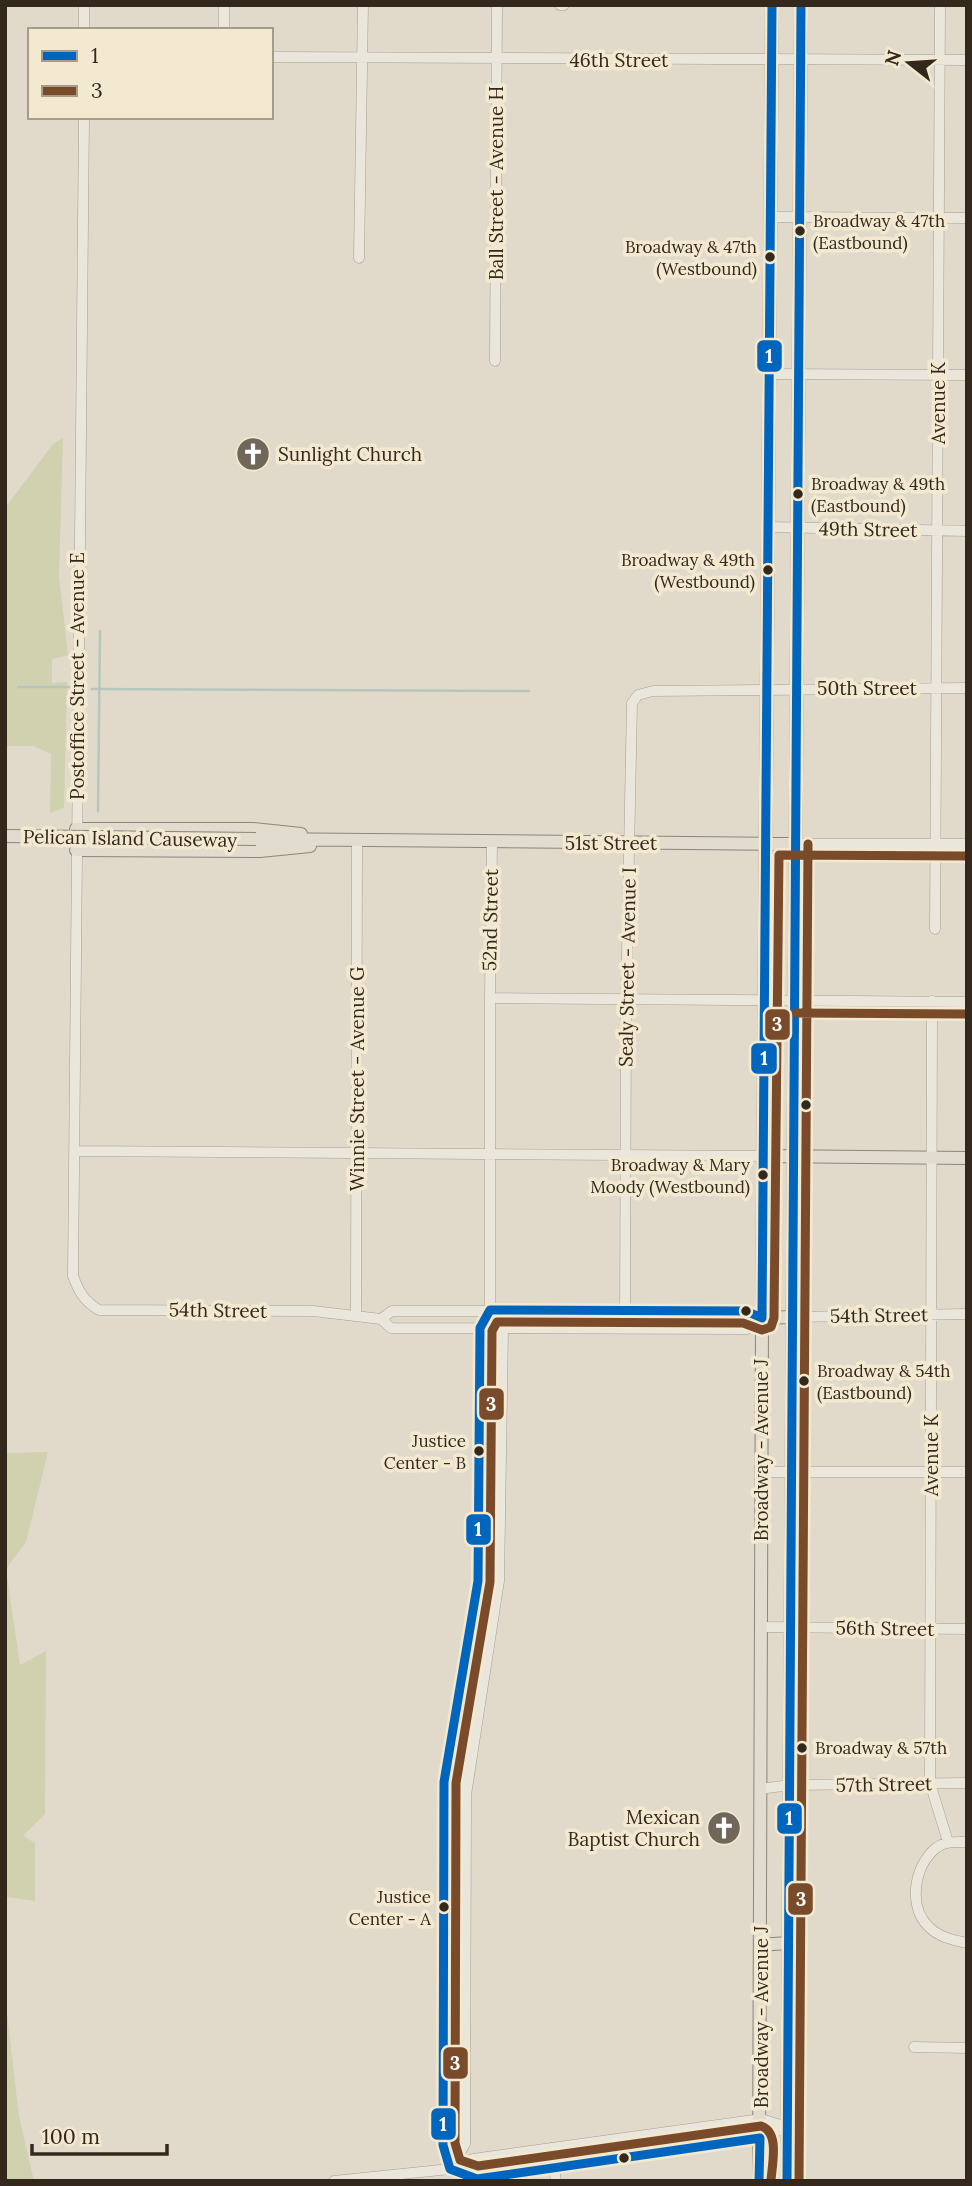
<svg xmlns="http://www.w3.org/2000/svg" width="972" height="2186" font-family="Lora,serif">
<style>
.green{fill:#d0d1ae}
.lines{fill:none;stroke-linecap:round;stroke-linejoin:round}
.stream{stroke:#b6c6bc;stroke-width:2.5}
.minor-casing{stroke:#a69f95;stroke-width:11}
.major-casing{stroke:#8c857b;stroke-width:14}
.minor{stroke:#eae6dc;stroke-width:10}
.major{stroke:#e1dcce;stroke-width:12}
.major-bridge-casing{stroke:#8c857b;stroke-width:14;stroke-linecap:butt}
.major-bridge{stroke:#e1dcce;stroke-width:12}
.bus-1-casing{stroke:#f3e9d0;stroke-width:14}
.bus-2-casing{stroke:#f3e9d0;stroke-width:14}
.bus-1{stroke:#0065bd;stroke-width:9}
.bus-2{stroke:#7a4b2a;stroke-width:9}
.bus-dot{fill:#34281d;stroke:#f3e9d0;stroke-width:2.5}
.labels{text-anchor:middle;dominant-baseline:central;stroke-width:7;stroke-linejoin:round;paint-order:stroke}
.bus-label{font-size:17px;fill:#34281d;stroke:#f3e9d0;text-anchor:end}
.street-label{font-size:19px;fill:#34281d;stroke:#f3e9d0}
.poi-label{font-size:19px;fill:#34281d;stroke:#f3e9d0;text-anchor:start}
.line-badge{stroke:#f3e9d0;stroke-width:2.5}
.badge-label{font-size:19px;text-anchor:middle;font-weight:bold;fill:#fff}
</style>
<rect width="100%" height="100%" fill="#e1dacb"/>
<!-- green -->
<path class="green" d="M63,438L59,576L68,655L52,659V683L67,682L64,808L50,813L51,754L33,746H5V508L53,444Z
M48,1452L26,1542L6,1569L20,1665L46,1651L45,1814L23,1836L35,1843V1901L7,1897L5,1906V1453Z
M5,1995L19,2117L34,2181H5Z"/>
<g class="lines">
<!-- stream -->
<path class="stream" d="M18,687H69
M92,689L529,691
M98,811L100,631"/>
<!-- minor casing -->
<g class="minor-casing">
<path id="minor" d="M84,5V30
M560,5H564
M224,30V5
M271,57L967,60
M84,117L73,1276C79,1292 84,1301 99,1310L313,1311L381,1319L391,1328L747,1329L762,1318L746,1311H392L381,1319
M769,217L967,218
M359,258L363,5
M495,361L497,5
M769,374L967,375
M769,527L967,531
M796,844H967
M935,929L940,5
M490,998L492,842
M932,1001L930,1783L948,1842
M75,1151L764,1156
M356,1316L357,841
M792,1317L967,1314
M625,1329L626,1001L632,703L638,695L653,691L967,688
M479,1466H499
M762,1472H967
M478,1581H499
M761,1627L967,1629
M458,1696L480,1699
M760,1789L790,1785L967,1783
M967,1842C956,1842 945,1841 936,1848C914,1866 908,1906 928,1926C938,1937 953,1940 967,1943
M444,1852L465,1853
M914,2047L967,2048
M551,2148L556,2181
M450,2169L443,2145L444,1782L478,1581L480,1328L490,1310V998L967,1002
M450,2169L465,2144L466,1795L499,1581L503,1329L490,1310
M450,2169L477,2179L760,2138L787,2127
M334,2181L450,2169L473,2159L761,2119L787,2127"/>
</g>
<!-- major casing -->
<g class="major-casing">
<path id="major" d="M76,829H253L301,834
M256,839L796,844
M76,850L260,851L310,846
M764,1156L967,1158
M762,1318L792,1317
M760,1945L788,1943
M759,2181L762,1318L772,5
M787,2181L801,5"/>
</g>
<!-- minor -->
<use href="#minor" class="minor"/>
<!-- major -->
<use href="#major" class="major"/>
<!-- major-bridge casing -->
<g class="major-bridge-casing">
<path id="major-bridge" d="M5,836L256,839"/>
</g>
<!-- major-bridge -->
<use href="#major-bridge" class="major-bridge"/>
<!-- bus-1 casing -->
<g class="bus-1-casing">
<path id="bus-1" d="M759,2181L760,2138L477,2179L450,2169L443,2145L444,1782L478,1581L480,1328L490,1310L746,1311L762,1318L772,5
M787,2181L801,5"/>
</g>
<!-- bus-2 casing -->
<g class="bus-2-casing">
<path id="bus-2" d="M796,1013L967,1014
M771,2181C772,2164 780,2132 761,2126L478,2166L460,2160L455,2143L456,1783L490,1582L492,1331L497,1322L743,1323L762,1330L771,1327L774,1318L779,855L967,856
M799,2181L808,844"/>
</g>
<!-- bus-1 -->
<use href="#bus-1" class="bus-1"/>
<!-- bus-2 -->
<use href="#bus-2" class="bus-2"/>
</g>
<!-- icons -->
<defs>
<g id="church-disc" transform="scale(1.75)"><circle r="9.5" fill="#71665a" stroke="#f3e9d0"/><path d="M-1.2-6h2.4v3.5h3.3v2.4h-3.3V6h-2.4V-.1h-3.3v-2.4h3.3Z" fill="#fff"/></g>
</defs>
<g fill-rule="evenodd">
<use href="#church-disc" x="253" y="454"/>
<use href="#church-disc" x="724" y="1828"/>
</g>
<!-- markers -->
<g class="bus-dot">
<circle cx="800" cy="231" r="6"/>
<circle cx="770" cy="257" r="6"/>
<circle cx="798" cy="494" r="6"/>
<circle cx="768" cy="570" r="6"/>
<circle cx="806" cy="1105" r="6"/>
<circle cx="763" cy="1175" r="6"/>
<circle cx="746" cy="1311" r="6"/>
<circle cx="804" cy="1381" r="6"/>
<circle cx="479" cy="1451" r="6"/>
<circle cx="802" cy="1748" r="6"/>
<circle cx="444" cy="1907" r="6"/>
<circle cx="624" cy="2158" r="6"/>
</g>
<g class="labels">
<!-- bus labels -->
<g class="bus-label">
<text x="813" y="221" text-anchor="start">Broadway &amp; 47th<tspan x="813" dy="22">(Eastbound)</tspan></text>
<text x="757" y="247">Broadway &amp; 47th<tspan x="757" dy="22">(Westbound)</tspan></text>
<text x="811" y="484" text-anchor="start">Broadway &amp; 49th<tspan x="811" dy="22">(Eastbound)</tspan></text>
<text x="755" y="560">Broadway &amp; 49th<tspan x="755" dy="22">(Westbound)</tspan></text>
<text x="750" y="1165">Broadway &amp; Mary<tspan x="750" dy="22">Moody (Westbound)</tspan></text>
<text x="817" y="1371" text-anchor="start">Broadway &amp; 54th<tspan x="817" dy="22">(Eastbound)</tspan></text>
<text x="466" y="1441">Justice<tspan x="466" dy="22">Center - B</tspan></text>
<text x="815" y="1748" text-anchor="start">Broadway &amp; 57th</text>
<text x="431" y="1897">Justice<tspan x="431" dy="22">Center - A</tspan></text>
</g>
<!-- street labels -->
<g class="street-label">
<text x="619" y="60">46th Street</text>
<text transform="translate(496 183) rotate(-90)">Ball Street - Avenue H</text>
<text transform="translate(938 403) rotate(-90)">Avenue K</text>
<text transform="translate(868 529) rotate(1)">49th Street</text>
<text transform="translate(77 676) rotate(-90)">Postoffice Street - Avenue E</text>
<text x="867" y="688">50th Street</text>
<text transform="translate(130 838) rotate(1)">Pelican Island Causeway</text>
<text x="611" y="843">51st Street</text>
<text transform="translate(490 920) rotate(-89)">52nd Street</text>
<text transform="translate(627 967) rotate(-89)">Sealy Street - Avenue I</text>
<text transform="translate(357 1079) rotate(-90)">Winnie Street - Avenue G</text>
<text transform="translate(218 1310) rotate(1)">54th Street</text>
<text transform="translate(879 1315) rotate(-1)">54th Street</text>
<text transform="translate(761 1450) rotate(-90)">Broadway - Avenue J</text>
<text transform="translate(931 1455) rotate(-90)">Avenue K</text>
<text transform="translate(885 1628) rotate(1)">56th Street</text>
<text transform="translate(884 1784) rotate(-1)">57th Street</text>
<text transform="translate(761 2017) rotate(-90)">Broadway - Avenue J</text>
</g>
<!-- poi labels -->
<g class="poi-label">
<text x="278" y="454">Sunlight Church</text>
<text x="700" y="1817" text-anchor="end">Mexican<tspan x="700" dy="22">Baptist Church</tspan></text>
</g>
</g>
<g class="line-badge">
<rect x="756" y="339" width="27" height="34" rx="7" fill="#0065bd"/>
<rect x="764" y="1008" width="27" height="33" rx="7" fill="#7a4b2a"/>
<rect x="750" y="1042" width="28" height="33" rx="7" fill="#0065bd"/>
<rect x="478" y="1387" width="27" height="34" rx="7" fill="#7a4b2a"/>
<rect x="465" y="1513" width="27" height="33" rx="7" fill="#0065bd"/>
<rect x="776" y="1802" width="27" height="33" rx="7" fill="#0065bd"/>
<rect x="787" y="1882" width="27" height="34" rx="7" fill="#7a4b2a"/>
<rect x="442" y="2046" width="27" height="34" rx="7" fill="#7a4b2a"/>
<rect x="430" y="2107" width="27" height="34" rx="7" fill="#0065bd"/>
</g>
<g class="badge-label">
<text x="769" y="363">1</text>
<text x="777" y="1031">3</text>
<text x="764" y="1065">1</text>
<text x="491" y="1411">3</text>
<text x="478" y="1536">1</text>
<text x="789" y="1825">1</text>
<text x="801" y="1906">3</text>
<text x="455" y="2070">3</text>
<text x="443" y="2131">1</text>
</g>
<!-- border -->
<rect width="972" height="2186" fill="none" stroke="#34281d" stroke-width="14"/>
<!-- legend -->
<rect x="28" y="28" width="245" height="91" fill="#f3e9d0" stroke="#a79c88" stroke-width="2"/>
<rect x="42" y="51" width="35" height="10" fill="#0065bd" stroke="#a79c88" stroke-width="2"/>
<text x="91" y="63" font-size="21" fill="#34281d">1</text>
<rect x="42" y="86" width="35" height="10" fill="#7a4b2a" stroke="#a79c88" stroke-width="2"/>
<text x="91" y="98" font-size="21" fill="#34281d">3</text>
<!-- north arrow -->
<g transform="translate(909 63) rotate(287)" stroke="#f3e9d0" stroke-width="5" paint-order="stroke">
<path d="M0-5L12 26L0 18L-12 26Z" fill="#34281d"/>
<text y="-10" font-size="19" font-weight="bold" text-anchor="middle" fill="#34281d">N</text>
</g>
<!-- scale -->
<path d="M32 2144v10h135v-10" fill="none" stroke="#34281d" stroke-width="3.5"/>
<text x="42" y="2144" font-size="21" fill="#34281d" stroke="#f3e9d0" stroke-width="5" paint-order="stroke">100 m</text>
</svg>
